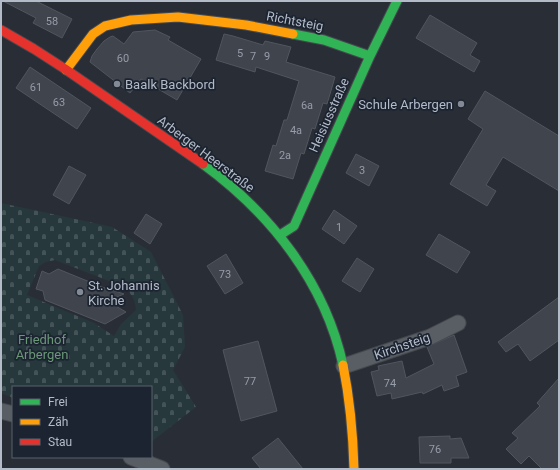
<svg xmlns="http://www.w3.org/2000/svg" width="560" height="470" font-family="Roboto,sans-serif">
<style>
.cemetery{fill:url(#cemetery-stones);fill-rule:evenodd}
.building{fill:#40444c;stroke:#51565e}
.lines{fill:none;stroke-linecap:round;stroke-linejoin:round}
.street-casing{stroke:#45494f;stroke-width:17}
.fast-casing{stroke:#45494f;stroke-width:11}
.slow-casing{stroke:#45494f;stroke-width:11}
.jam-casing{stroke:#45494f;stroke-width:11}
.street{stroke:#595d64;stroke-width:15}
.fast{stroke:#30b455;stroke-width:9}
.slow{stroke:#ff9f0a;stroke-width:9}
.jam{stroke:#e5322d;stroke-width:9}
.poi-dot{fill:#838995;stroke:#1c2431;stroke-width:1.5}
.labels{text-anchor:middle;dominant-baseline:central;stroke-width:3.5;stroke-linejoin:round;paint-order:stroke}
.number-label{font-size:11px;fill:#969ca9}
.street-label{font-size:13px;fill:#b3bac8;stroke:#1c2431}
.poi-label{font-size:13px;fill:#b3bac8;stroke:#1c2431;text-anchor:start}
.park-label{font-size:13px;fill:#6a9877;stroke:#1c2431}
</style>
<defs>
<pattern id="cemetery-stones" width="16" height="16" patternUnits="userSpaceOnUse"><rect width="16" height="16" fill="#26383c"/><path d="M2 7V4a2 2 0 0 1 4 0v3zM10 15v-3a2 2 0 0 1 4 0v3z" fill="#435357"/></pattern>
</defs>
<rect width="100%" height="100%" fill="#292e36"/>
<!-- cemetery -->
<path class="cemetery" d="M1,203L112,227L151,252L183,315L185,347L173,370L196,407L151,442V387H13V398L1,393ZM55,260L122,286C131,293 135,298 136,310L121,324L114,336L94,323L27,295L39,266L46,262Z"/>
<!-- building -->
<path class="building" d="M3,1H36L72,19L62,38L33,23L36,18Z
M430,15L477,43L470,55L480,61L474,72L416,38Z
M155,30L170,37L168,40L201,59L177,100L141,79L130,93L90,62L92,56L97,49L104,41L110,37L113,36L124,44L133,32Z
M224,34L233,36L263,45L265,41L291,47L286,62L335,77L327,104L323,103L315,129L312,128L304,154L301,153L293,179L265,171L273,145L276,146L284,120H287L299,81L256,67L255,72L216,60Z
M30,67L91,108L77,129L16,88Z
M485,91L559,136V191L503,157L486,185L496,191L487,206L450,184L483,129L468,119Z
M356,154L379,166L369,186L346,173Z
M69,166L86,175L69,204L53,195Z
M334,210L357,226L344,244L322,229Z
M146,214L162,224L150,244L134,233Z
M439,234L470,252L457,273L426,255Z
M226,254L243,283L225,294L207,266Z
M357,258L374,269L360,292L342,281Z
M58,269L102,287L124,294L107,301L126,312L105,324L45,300L43,291L36,289L42,271L49,274Z
M559,297V340L530,361L518,344L506,352L498,342Z
M454,335L467,372L456,376L459,386L444,391L442,385L423,394L422,392L392,399L391,393L377,396L371,372L379,370L378,366L402,361L406,378L434,364L427,347Z
M258,341L277,411L241,421L223,350Z
M559,378V469H542L529,456L521,464L506,449L518,438L512,433L540,406L537,403Z
M450,436V439L461,438L469,458H451V463H420L419,437Z
M278,438L303,469H261L252,458Z"/>
<g class="lines">
<!-- street casing -->
<g class="street-casing">
<path id="street" d="M344,366L430,337L458,323
M1,411L13,414
M131,457L162,469"/>
</g>
<!-- fast casing -->
<g class="fast-casing">
<path id="fast" d="M293,34L324,40L370,56
M203,164C270,213 325,282 343,365
M280,235L294,226L370,56L397,1"/>
</g>
<!-- slow casing -->
<g class="slow-casing">
<path id="slow" d="M66,70L93,34L105,26L131,20L178,17L246,25L293,34
M343,365C350,400 353,433 354,469"/>
</g>
<!-- jam casing -->
<g class="jam-casing">
<path id="jam" d="M1,30L34,49L65,69L203,164"/>
</g>
<!-- street -->
<use href="#street" class="street"/>
<!-- fast -->
<use href="#fast" class="fast"/>
<!-- slow -->
<use href="#slow" class="slow"/>
<!-- jam -->
<use href="#jam" class="jam"/>
</g>
<!-- markers -->
<g class="poi-dot">
<circle cx="117" cy="84" r="4"/>
<circle cx="461" cy="104" r="4"/>
<circle cx="80" cy="292" r="4"/>
</g>
<g class="labels">
<!-- number labels -->
<g class="number-label">
<text x="52" y="21">58</text>
<text x="240" y="53">5</text>
<text x="253" y="56">7</text>
<text x="267" y="56">9</text>
<text x="123" y="58">60</text>
<text x="36" y="87">61</text>
<text x="59" y="102">63</text>
<text x="307" y="105">6a</text>
<text x="296" y="130">4a</text>
<text x="285" y="155">2a</text>
<text x="362" y="170">3</text>
<text x="339" y="227">1</text>
<text x="225" y="274">73</text>
<text x="250" y="381">77</text>
<text x="390" y="383">74</text>
<text x="435" y="449">76</text>
</g>
<!-- street labels -->
<g class="street-label">
<text transform="translate(295 21) rotate(11)">Richtsteig</text>
<text transform="translate(329 115) rotate(-66)">Heisiusstraße</text>
<text transform="translate(206 154) rotate(37)">Arberger Heerstraße</text>
<text transform="translate(402 346) rotate(-19)">Kirchsteig</text>
</g>
<!-- poi labels -->
<g class="poi-label">
<text x="125" y="84">Baalk Backbord</text>
<text x="453" y="104" text-anchor="end">Schule Arbergen</text>
<text x="88" y="285">St. Johannis<tspan x="88" dy="15">Kirche</tspan></text>
</g>
<!-- park labels -->
<g class="park-label">
<text x="42" y="339">Friedhof<tspan x="42" dy="15">Arbergen</tspan></text>
</g>
</g>
<!-- border -->
<rect width="560" height="470" fill="none" stroke="#b3bac8" stroke-width="4"/>
<!-- legend -->
<rect x="12" y="386" width="140" height="72" fill="#1c2431" stroke="#58606d"/>
<rect x="20" y="399" width="20" height="6" fill="#30b455" stroke="#58606d"/>
<text x="48" y="406" font-size="12" fill="#b3bac8">Frei</text>
<rect x="20" y="419" width="20" height="6" fill="#ff9f0a" stroke="#58606d"/>
<text x="48" y="426" font-size="12" fill="#b3bac8">Zäh</text>
<rect x="20" y="439" width="20" height="6" fill="#e5322d" stroke="#58606d"/>
<text x="48" y="446" font-size="12" fill="#b3bac8">Stau</text>
</svg>
